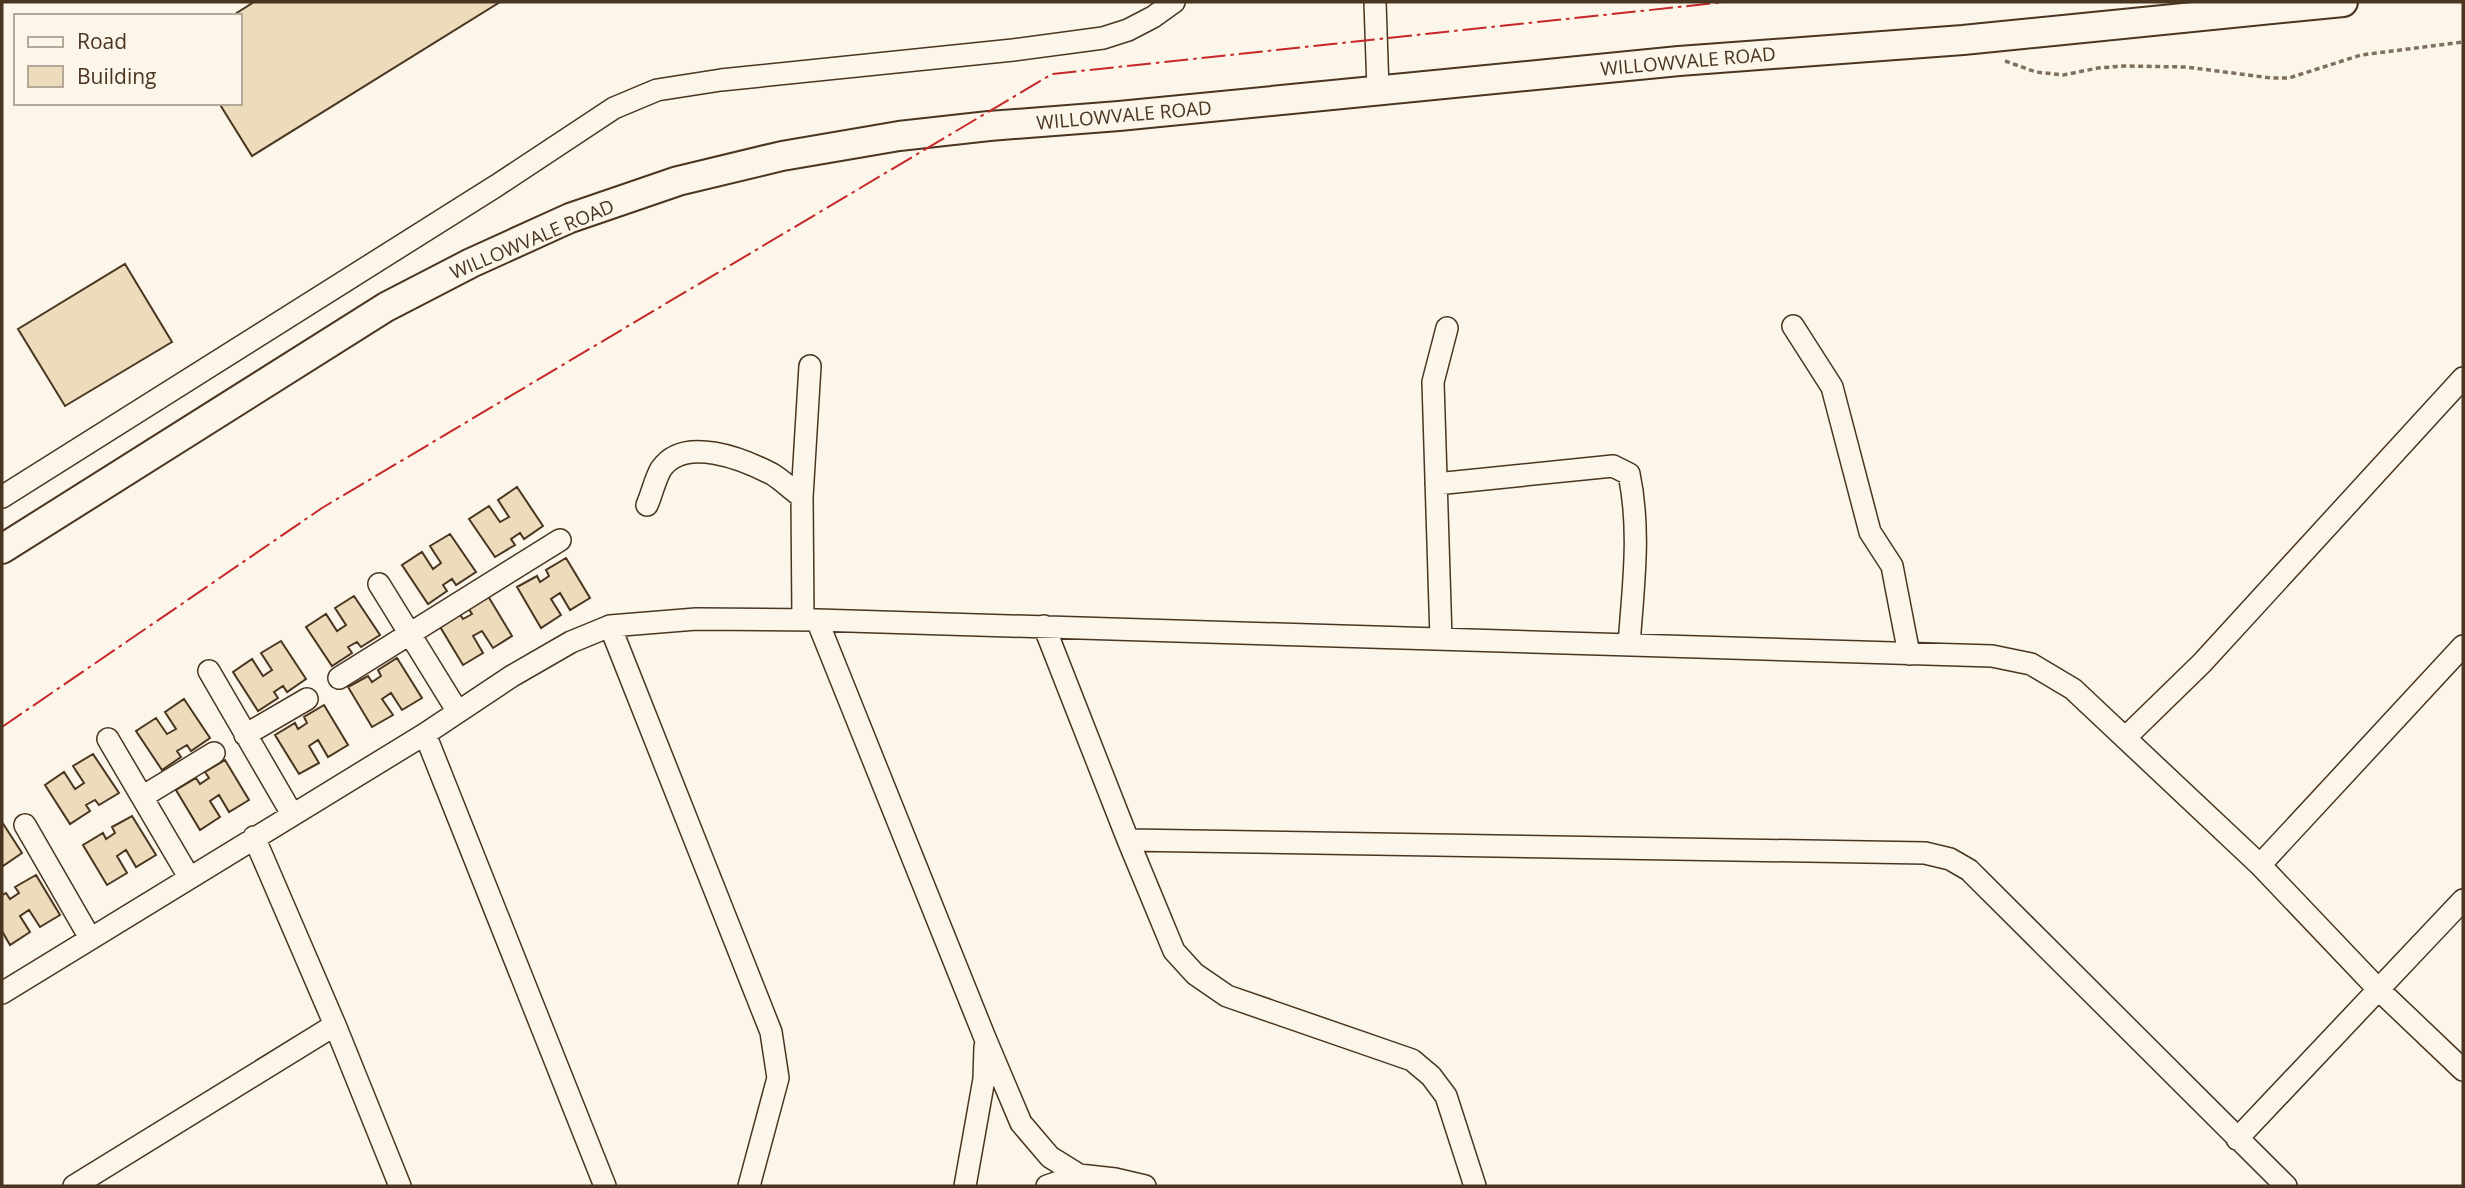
<svg xmlns="http://www.w3.org/2000/svg" width="2465" height="1188" font-family="'Open Sans',sans-serif">
<style>
.building{fill:#ecdcbc;stroke:#4a3520;stroke-width:2}
.lines{fill:none;stroke-linecap:round;stroke-linejoin:round}
.minor-casing{stroke:#4a3520;stroke-width:24}
.major-casing{stroke:#4a3520;stroke-width:32}
.path{stroke:#7f6f5c;stroke-width:3.5;stroke-dasharray:5 3.5;stroke-linecap:butt}
.minor{stroke:#fbf6e9;stroke-width:21}
.major{stroke:#fbf6e9;stroke-width:28}
.power{stroke:#c62828;stroke-width:2;stroke-dasharray:24 5 3.5 5;stroke-linecap:butt}
.labels{text-anchor:middle;dominant-baseline:central;stroke-width:5;stroke-linejoin:round;paint-order:stroke}
.street-label{font-size:19px;fill:#4a3520;stroke:#fbf6e9}
</style>
<rect width="100%" height="100%" fill="#fbf6e9"/>
<!-- building -->
<path class="building" d="M254,2H500L252,156L219,103H240V16H232Z
M125,264L172,342L65,406L18,329Z
M517,487L543,526L524,539L520,533L511,539L515,545L495,557L469,519L489,506L500,522L509,517L498,500Z
M450,534L476,572L456,585L452,579L443,585L447,591L428,604L402,565L422,552L433,569L441,563L430,546Z
M566,558L590,598L570,610L560,593L551,599L561,615L541,628L517,587L537,576L540,582L549,576L546,570Z
M354,596L380,635L361,647L357,642L348,647L352,653L332,666L306,627L326,614L337,631L346,625L335,608Z
M488,596L512,636L493,648L482,631L473,636L483,653L463,665L439,625L459,613L463,619L472,614L468,608Z
M281,641L306,679L287,692L283,686L274,692L278,698L258,711L233,672L252,659L263,676L272,670L261,653Z
M397,658L422,698L402,710L391,693L382,699L393,715L372,727L348,687L368,676L372,682L381,676L378,670Z
M184,699L210,738L191,751L187,745L177,751L181,757L162,770L136,731L156,718L167,734L176,729L165,712Z
M324,705L348,745L328,757L318,740L309,746L319,763L299,774L275,735L295,723L298,729L307,723L304,717Z
M93,754L119,793L99,805L95,800L86,805L90,811L70,824L45,785L64,772L75,789L84,783L73,766Z
M225,760L249,800L229,812L219,795L210,801L220,817L200,830L176,790L196,778L200,784L209,778L205,772Z
M132,816L156,855L136,867L126,850L117,856L127,873L107,885L83,845L103,833L106,839L115,833L112,827Z
M2,822L22,853L3,866L2,864Z
M36,875L60,915L40,927L29,910L20,916L30,932L10,945L2,931V895L6,893L10,899L19,893L15,887Z"/>
<g class="lines">
<!-- minor casing -->
<g class="minor-casing">
<path id="minor" d="M1375,2L1378,90
M1793,326L1832,387L1870,532L1892,566L1909,654
M1436,484L1613,466L1629,474C1641,531 1633,588 1629,645
M2,497L496,186L614,108L657,90L721,80L1013,50L1103,38L1128,30L1153,17L1174,2
M647,505C652,494 655,479 661,469C684,435 743,459 772,474C782,480 792,490 802,497
M379,584L458,712
M803,620L802,497L810,366
M817,620L985,1038L1021,1123L1050,1157L1079,1175
M610,626L771,1032L778,1078L749,1186
M1044,626L1128,840L1174,951L1195,974L1227,996L1412,1060L1431,1076L1446,1096L1475,1186
M1441,639L1433,382L1447,328
M209,671L292,814
M339,678L560,540
M425,734L605,1186
M245,735L307,699
M2125,738L2202,663L2463,378
M108,739L189,877
M142,797L214,753
M25,825L90,938
M254,837L335,1025L400,1186
M1128,840L1925,853L1950,859L1969,870L2286,1186
M2260,865L2463,646
M2,993L425,734L512,676L571,642L610,626L696,619L817,620L1992,656L2031,664L2073,689L2260,865L2378,989L2463,1070
M2237,1139L2463,900
M74,1186L335,1025
M965,1186L984,1079L985,1047
M1047,1186L1079,1175L1115,1179L1145,1186"/>
</g>
<!-- major casing -->
<g class="major-casing">
<path id="major" d="M2,549L386,307L471,263L570,218L678,181L782,156L899,136L989,126L1119,116L1679,61L1963,40L2343,2"/>
</g>
<!-- path -->
<path class="path" d="M2005,61L2036,72L2063,75L2098,68L2124,66L2186,67L2271,78H2289L2361,55L2463,42"/>
<!-- minor -->
<use href="#minor" class="minor"/>
<!-- major -->
<use href="#major" class="major"/>
<!-- power -->
<path class="power" d="M2,727L322,508L1052,74L1725,2"/>
</g>
<g class="labels">
<!-- street labels -->
<g class="street-label">
<text transform="translate(1688 61) rotate(-5)">WILLOWVALE ROAD</text>
<text transform="translate(1124 115) rotate(-5)">WILLOWVALE ROAD</text>
<text transform="translate(532 239) rotate(-23)">WILLOWVALE ROAD</text>
</g>
</g>
<!-- border -->
<rect width="2465" height="1188" fill="none" stroke="#4a3520" stroke-width="7"/>
<!-- legend -->
<rect x="14" y="14" width="228" height="91" fill="#fbf6e9" stroke="#b4a999" stroke-width="2"/>
<rect x="28" y="37" width="35" height="10" fill="#fbf6e9" stroke="#b4a999" stroke-width="2"/>
<text x="77" y="49" font-size="21" fill="#4a3520">Road</text>
<rect x="28" y="66" width="35" height="21" fill="#ecdcbc" stroke="#b4a999" stroke-width="2"/>
<text x="77" y="84" font-size="21" fill="#4a3520">Building</text>
</svg>
